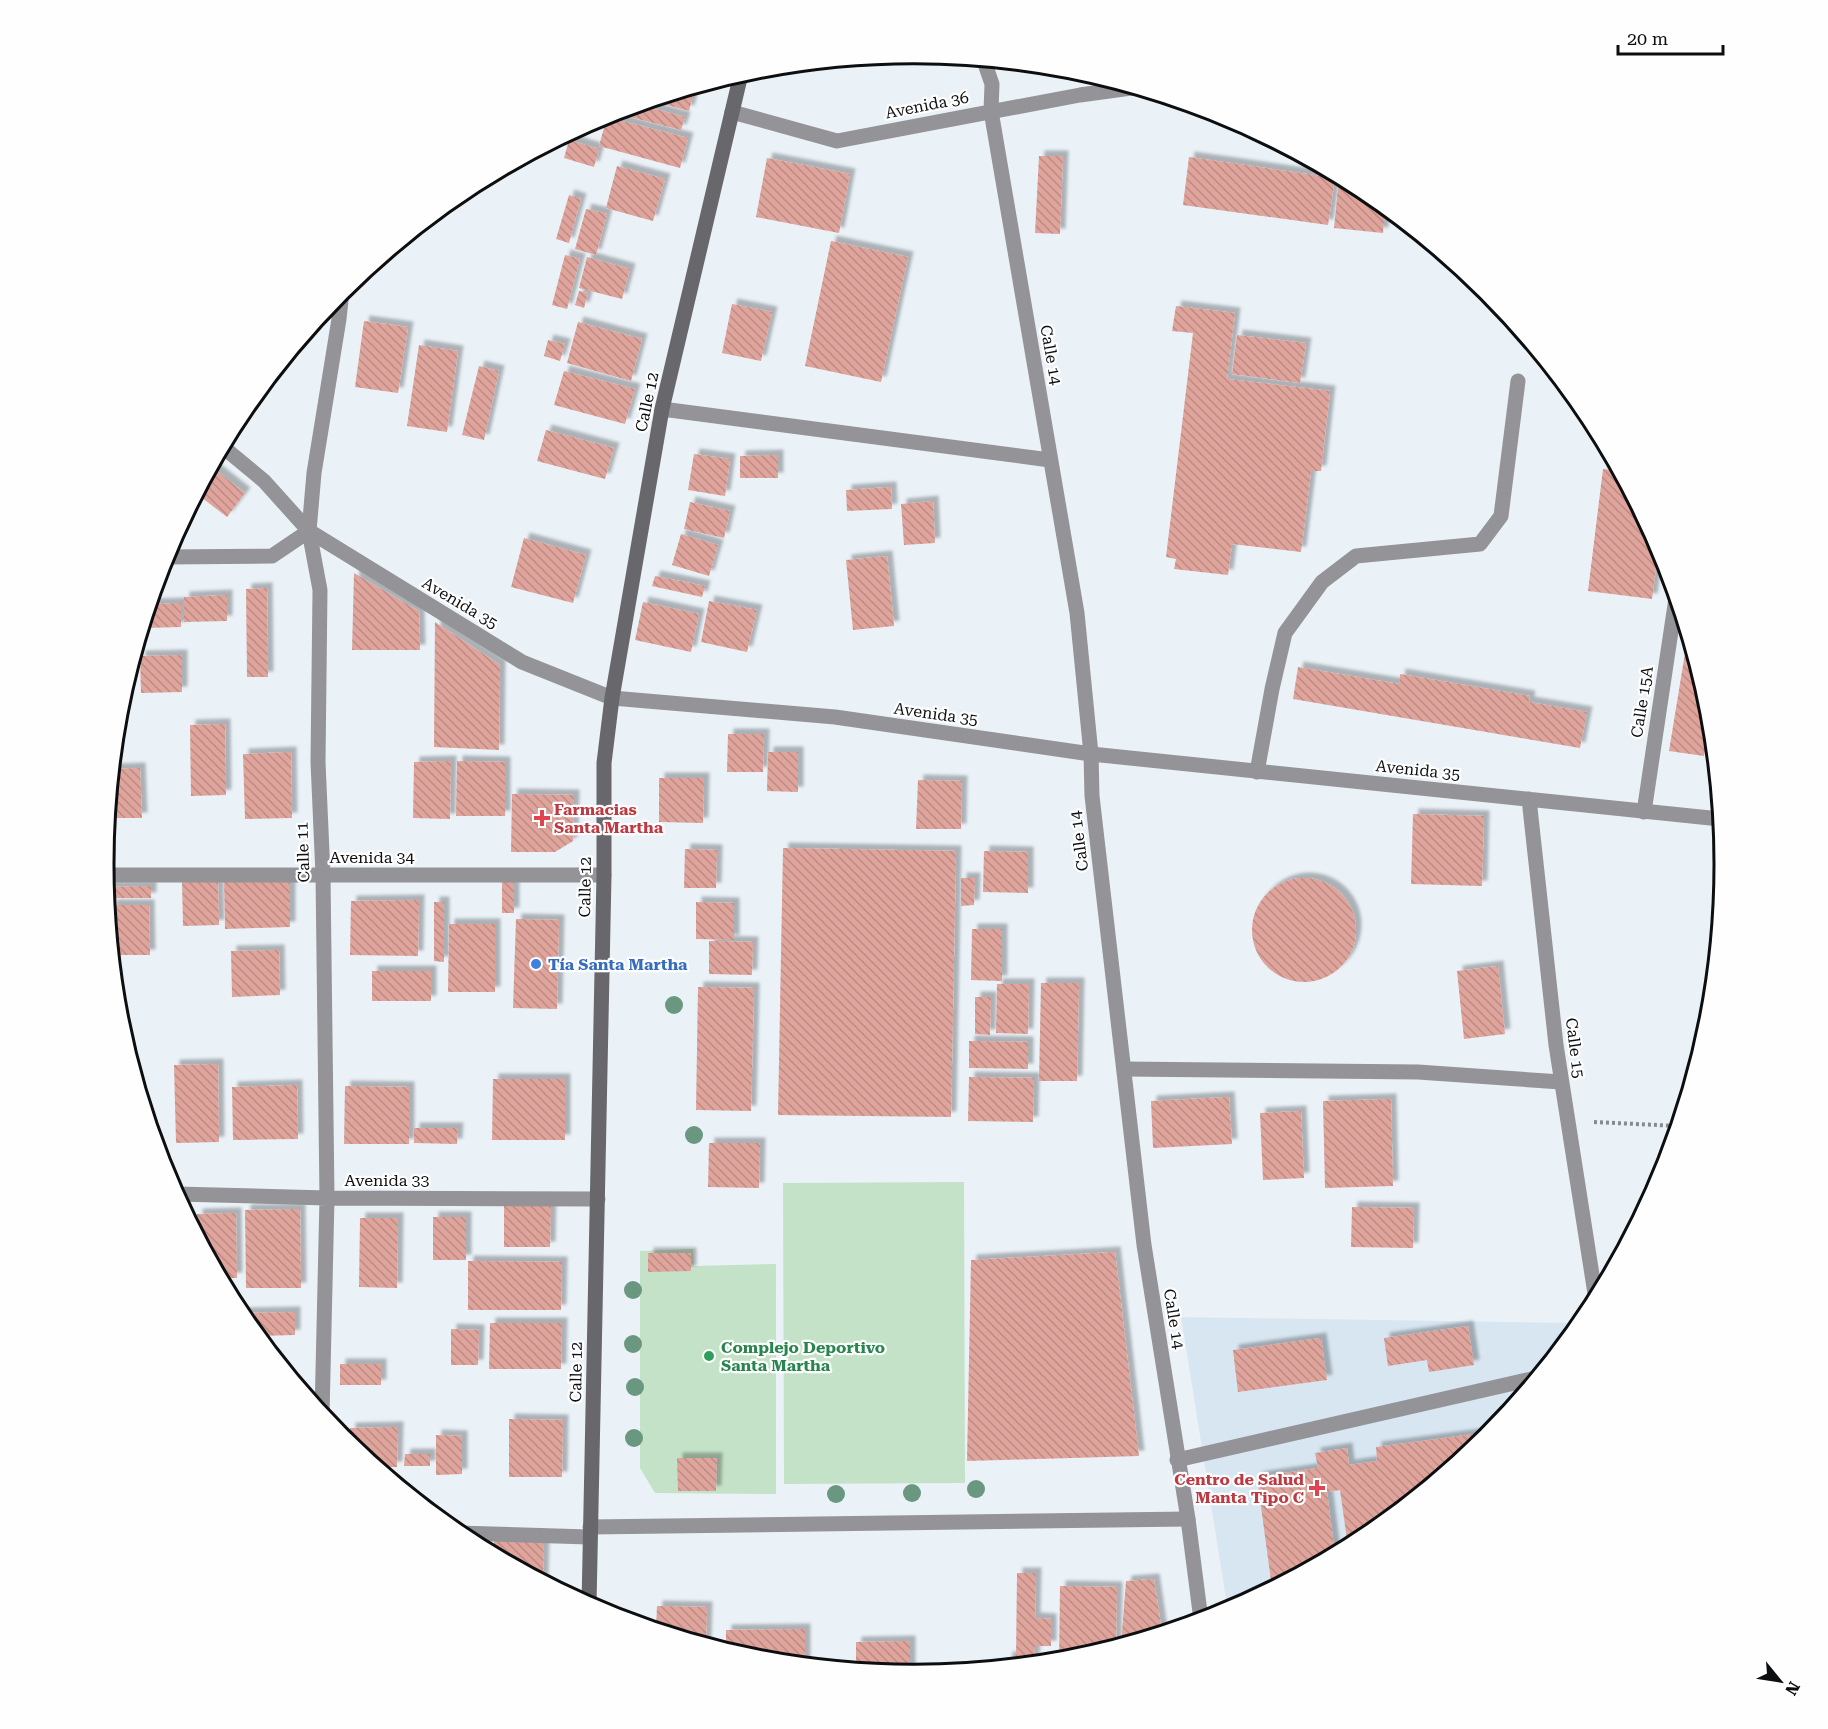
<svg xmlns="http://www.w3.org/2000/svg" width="1828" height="1729" font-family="'Roboto Serif',serif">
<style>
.built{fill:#d8e6f1}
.green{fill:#c4e2c8}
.building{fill:url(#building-back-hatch);filter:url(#shadow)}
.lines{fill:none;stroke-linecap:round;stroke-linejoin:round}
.path{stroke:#858b8f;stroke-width:4;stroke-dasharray:3 3;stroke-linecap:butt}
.service{stroke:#949397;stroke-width:15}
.minor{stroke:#949397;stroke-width:15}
.tertiary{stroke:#949397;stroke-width:15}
.secondary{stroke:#68676c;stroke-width:15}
.tree{fill:#6a9780}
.health-dot{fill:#e0444e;stroke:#fefefe;stroke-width:2}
.shop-dot{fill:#3f7fe0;stroke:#fefefe;stroke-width:2}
.leisure-dot{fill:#2e9e5b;stroke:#fefefe;stroke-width:2}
.labels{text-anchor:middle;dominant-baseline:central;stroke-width:4.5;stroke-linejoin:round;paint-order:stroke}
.street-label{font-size:16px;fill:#0c0e10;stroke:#fefefe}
.health-label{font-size:16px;font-weight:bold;fill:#be3a42;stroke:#fefefe;text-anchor:start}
.shop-label{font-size:16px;font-weight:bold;fill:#366cbe;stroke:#fefefe;text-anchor:start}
.leisure-label{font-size:16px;font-weight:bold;fill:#27864d;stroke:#fefefe;text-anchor:start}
.rim{fill:none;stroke:#0c0e10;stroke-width:3}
</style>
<defs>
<pattern id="building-back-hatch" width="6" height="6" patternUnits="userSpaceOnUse" patternTransform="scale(1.5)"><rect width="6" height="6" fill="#dfa49c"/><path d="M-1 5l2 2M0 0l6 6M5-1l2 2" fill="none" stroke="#be8c85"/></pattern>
<filter id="shadow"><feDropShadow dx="5.5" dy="-5.5" stdDeviation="1.5" flood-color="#0004"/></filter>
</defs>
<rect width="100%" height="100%" fill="#eaf2f8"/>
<!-- built -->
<path class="built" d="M1181,1317L1575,1323L1576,1329L1487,1438L1364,1539L1228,1611Z"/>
<!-- green -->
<path class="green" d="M964,1182L965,1483L784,1484L783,1183Z
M693,1249L694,1266L776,1264V1494L655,1493L640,1468V1251Z"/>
<!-- building -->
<path class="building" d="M695,88L689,111L652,101L677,94Z
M640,105L685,117L681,130L614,113Z
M607,117L688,138L680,168L599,146Z
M569,140L599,149L594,167L564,158Z
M1039,156H1063L1060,234L1035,233Z
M1189,157L1335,178L1328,225L1183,205Z
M767,158L850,174L839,233L756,217Z
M617,166L665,179L653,221L606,208Z
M1339,177L1365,191L1385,208L1383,233L1334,228Z
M569,195L581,199L569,243L556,239Z
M586,209L607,214L596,255L575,249Z
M831,241L908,257L881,382L805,366Z
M565,255L580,259L567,309L552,305Z
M587,257L630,269L622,299L579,288Z
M579,291L588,293L584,308L575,305Z
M732,304L772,312L761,361L722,353Z
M1176,306L1235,313L1227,379L1330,391L1321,471H1311L1301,552L1232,544L1228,575L1174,569L1176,559L1166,557L1193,333L1172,331Z
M364,321L408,327L398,393L355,387Z
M578,322L642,339L631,381L567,363Z
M1237,335L1306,343L1300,383L1232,374Z
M548,340L565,344L560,361L544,356Z
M419,345L458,351L447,432L407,426Z
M479,366L499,371L484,440L462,435Z
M564,371L635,389L625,424L554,405Z
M546,430L614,448L605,479L537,461Z
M694,454L730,459L725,496L688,490Z
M778,455V478H740V456Z
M212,467L245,493L227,517L197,494Z
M1603,469L1618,471L1659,548L1652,599L1588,591Z
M891,487L892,509L847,511L846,490Z
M933,501L935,543L904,545L901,504Z
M690,502L730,511L724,538L684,529Z
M681,534L718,545L709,576L672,565Z
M524,538L586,555L573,603L511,587Z
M887,556L894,626L853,630L846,560Z
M354,573L419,611L420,650H352Z
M655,576L705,586L702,597L652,586Z
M267,588L268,677H247L246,589Z
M227,595V621L184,622V597Z
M709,601L757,610L747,652L701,642Z
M643,602L699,614L691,652L635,640Z
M181,603V627L146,628L145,620L150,604Z
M435,622L500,665L499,750L434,747Z
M1685,653L1693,655L1709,707L1710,719L1704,756L1669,751Z
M182,655V692L141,693L140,656Z
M1298,667L1399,684L1400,674L1530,696L1529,702L1587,712L1580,748L1293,699Z
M225,724L226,795L191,796L190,725Z
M728,734H764L763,772H727Z
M291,752L292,818L245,819L243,754Z
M768,752H798V792L767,791Z
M451,761L450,819L413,818L414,762Z
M457,761L505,762V816H456Z
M140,768L142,818H109L113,769Z
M659,778H704L703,823L659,822Z
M918,780L962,781L961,829H916Z
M512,794L574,795L573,841L555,852H511Z
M1413,814L1484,816L1482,886L1411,884Z
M783,848L956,851L951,1117L778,1115Z
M685,849L717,850L716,888H684Z
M984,851L1028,852V893L983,892Z
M1252 930a52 52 0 1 1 104 0a52 52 0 1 1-104 0Z
M290,878V927L225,929L224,879Z
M961,878H975L974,905L961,906Z
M502,879H514V913H502Z
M218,880L219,925L183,926L182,881Z
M151,886V898H107L106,887Z
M419,900L418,956L350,955L351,901Z
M434,902H444V962L434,961Z
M696,902L734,903V940L696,939Z
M111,905H149L150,955H112Z
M516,919L559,920L557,1009L513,1008Z
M449,924H495V992H448Z
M972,929H1002V981L971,980Z
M709,941L753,942L752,975L709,974Z
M279,950L280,995L232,997L231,951Z
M1498,966L1505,1034L1464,1039L1457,971Z
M372,971H431V1001H372Z
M1041,983H1079L1077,1081H1039Z
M997,984H1029L1028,1034L996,1033Z
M698,987L754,988L751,1111L696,1110Z
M975,997H991L990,1035L975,1034Z
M969,1041L1028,1042V1069L969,1068Z
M218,1064L219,1142L176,1143L174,1065Z
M969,1077L1034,1078L1033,1122L968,1121Z
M493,1079H565V1140H492Z
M297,1085L298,1139L233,1140L232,1087Z
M345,1086L409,1087V1144H344Z
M1229,1097L1232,1144L1153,1148L1151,1101Z
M1391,1099L1393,1186L1325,1188L1323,1101Z
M1301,1111L1304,1178L1263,1180L1260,1113Z
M414,1128H458L457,1144L414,1143Z
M709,1143H760L759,1188L708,1187Z
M504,1204H551L550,1247H504Z
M1352,1207L1414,1208L1413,1248L1351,1247Z
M300,1209L301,1288H246L245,1210Z
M236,1213L237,1278H221L198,1236L197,1214Z
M433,1217H466V1260H433Z
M360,1218H398L397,1288L359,1287Z
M1115,1252L1139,1456L967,1461L971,1260Z
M648,1253H691V1271L648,1272Z
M468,1261L562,1262L561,1310H468Z
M295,1312V1335L257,1336L239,1313Z
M490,1323H562L561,1369H489Z
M1468,1326L1474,1365L1429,1372L1427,1360L1388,1366L1384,1338Z
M451,1329L479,1330L478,1365H451Z
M1321,1338L1327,1380L1238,1392L1233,1350Z
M340,1364H381V1385H340Z
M509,1419L563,1420L562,1477H509Z
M398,1427L397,1467H377L350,1445V1428Z
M1482,1433L1483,1441L1364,1539L1348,1547L1340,1490L1327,1492L1335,1554L1272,1588L1257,1477L1318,1468L1315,1453L1347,1448L1349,1465L1377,1461L1376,1447Z
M436,1435L462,1436V1474L436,1475Z
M405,1454H430V1466H404Z
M677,1458H717L716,1491H678Z
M494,1540H544L543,1581L494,1555Z
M1017,1573H1036L1035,1618L1051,1619V1646H1035L1034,1663L1007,1666V1657H1016Z
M1154,1579L1162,1632L1121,1645L1126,1581Z
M1060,1586L1117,1587L1116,1646L1072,1659L1059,1661Z
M657,1606L707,1607L706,1644L656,1629Z
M805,1629V1664L756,1659L726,1650V1630Z
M910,1641V1675L856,1669V1642Z"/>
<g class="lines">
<!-- path -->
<path class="path" d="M1594,1122L1678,1126"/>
<!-- service -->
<path class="service" d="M1257,772L1272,689L1285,633L1322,582L1356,556L1480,544L1501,516L1518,381
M1124,1069L1418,1072L1561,1082
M1177,1460L1536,1378"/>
<!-- minor -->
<path class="minor" d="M984,61L992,84L991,111L1077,613L1091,754
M732,112L837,141L1080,95L1131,88
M662,409L1050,460
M223,447L264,481L309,531L522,662L612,698
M165,557L272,556L309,531
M1644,812L1676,598
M105,875H604
M176,1194L327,1198L598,1199
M322,1415L327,1198L323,875L318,762L320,590L309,531L314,473L339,319L342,291
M590,1527L1188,1519
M457,1533L589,1537"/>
<!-- tertiary -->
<path class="tertiary" d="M612,698L835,717L1091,754L1720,819
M1091,754L1092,796L1144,1245L1188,1519L1201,1620
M1529,799L1556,1045L1596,1300"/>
<!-- secondary -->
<path class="secondary" d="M589,1605L604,875V763L612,698L662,409L741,74"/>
</g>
<!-- trees -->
<g class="tree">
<circle cx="674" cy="1005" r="9"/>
<circle cx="694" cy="1135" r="9"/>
<circle cx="633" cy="1290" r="9"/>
<circle cx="633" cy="1344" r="9"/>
<circle cx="635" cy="1387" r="9"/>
<circle cx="634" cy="1438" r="9"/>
<circle cx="976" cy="1489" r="9"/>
<circle cx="912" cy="1493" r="9"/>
<circle cx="836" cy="1494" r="9"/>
</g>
<!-- markers -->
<g class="health-dot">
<path d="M539 809h6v6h6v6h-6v6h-6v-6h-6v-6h6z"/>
<path d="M1314 1479h6v6h6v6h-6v6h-6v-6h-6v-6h6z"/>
</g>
<circle class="shop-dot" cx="536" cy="964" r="6"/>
<circle class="leisure-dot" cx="709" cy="1356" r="6"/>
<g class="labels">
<!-- street labels -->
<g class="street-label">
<text transform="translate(927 105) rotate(-11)">Avenida 36</text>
<text transform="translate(1051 355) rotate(80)">Calle 14</text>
<text transform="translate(647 402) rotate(-78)">Calle 12</text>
<text transform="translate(460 603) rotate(31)">Avenida 35</text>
<text transform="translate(1642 702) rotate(-81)">Calle 15A</text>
<text transform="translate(936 714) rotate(8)">Avenida 35</text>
<text transform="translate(1418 770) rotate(6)">Avenida 35</text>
<text transform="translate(1079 841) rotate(-97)">Calle 14</text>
<text transform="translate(303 852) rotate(-92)">Calle 11</text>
<text x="372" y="857">Avenida 34</text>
<text transform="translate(585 887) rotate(-89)">Calle 12</text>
<text transform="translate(1575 1048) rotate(83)">Calle 15</text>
<text x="387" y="1180">Avenida 33</text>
<text transform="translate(1174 1319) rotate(81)">Calle 14</text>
<text transform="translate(576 1372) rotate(-89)">Calle 12</text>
</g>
<!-- health labels -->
<g class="health-label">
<text x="554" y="809">Farmacias<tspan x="554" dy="18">Santa Martha</tspan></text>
<text x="1304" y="1479" text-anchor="end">Centro de Salud<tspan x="1304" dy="18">Manta Tipo C</tspan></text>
</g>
<!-- shop labels -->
<g class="shop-label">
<text x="548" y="964">Tía Santa Martha</text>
</g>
<!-- leisure labels -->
<g class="leisure-label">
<text x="721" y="1347">Complejo Deportivo<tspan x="721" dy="18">Santa Martha</tspan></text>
</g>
</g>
<!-- crop -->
<path d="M0 0H1828V1729H0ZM114 864a800 800 0 1 1 1600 0a800 800 0 1 1-1600 0Z" fill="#fefefe" fill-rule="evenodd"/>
<path class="rim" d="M114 864a800 800 0 1 1 1600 0a800 800 0 1 1-1600 0Z"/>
<!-- north arrow -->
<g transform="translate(1780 1681) rotate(120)" stroke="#fefefe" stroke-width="4.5" paint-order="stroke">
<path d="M0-4.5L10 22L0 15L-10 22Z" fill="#0c0e10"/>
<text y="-9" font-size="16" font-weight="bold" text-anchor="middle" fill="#0c0e10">N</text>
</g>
<!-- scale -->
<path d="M1618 45v9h105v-9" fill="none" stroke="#0c0e10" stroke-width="3"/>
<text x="1627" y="45" font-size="18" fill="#0c0e10" stroke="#fefefe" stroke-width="4.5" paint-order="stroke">20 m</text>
</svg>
